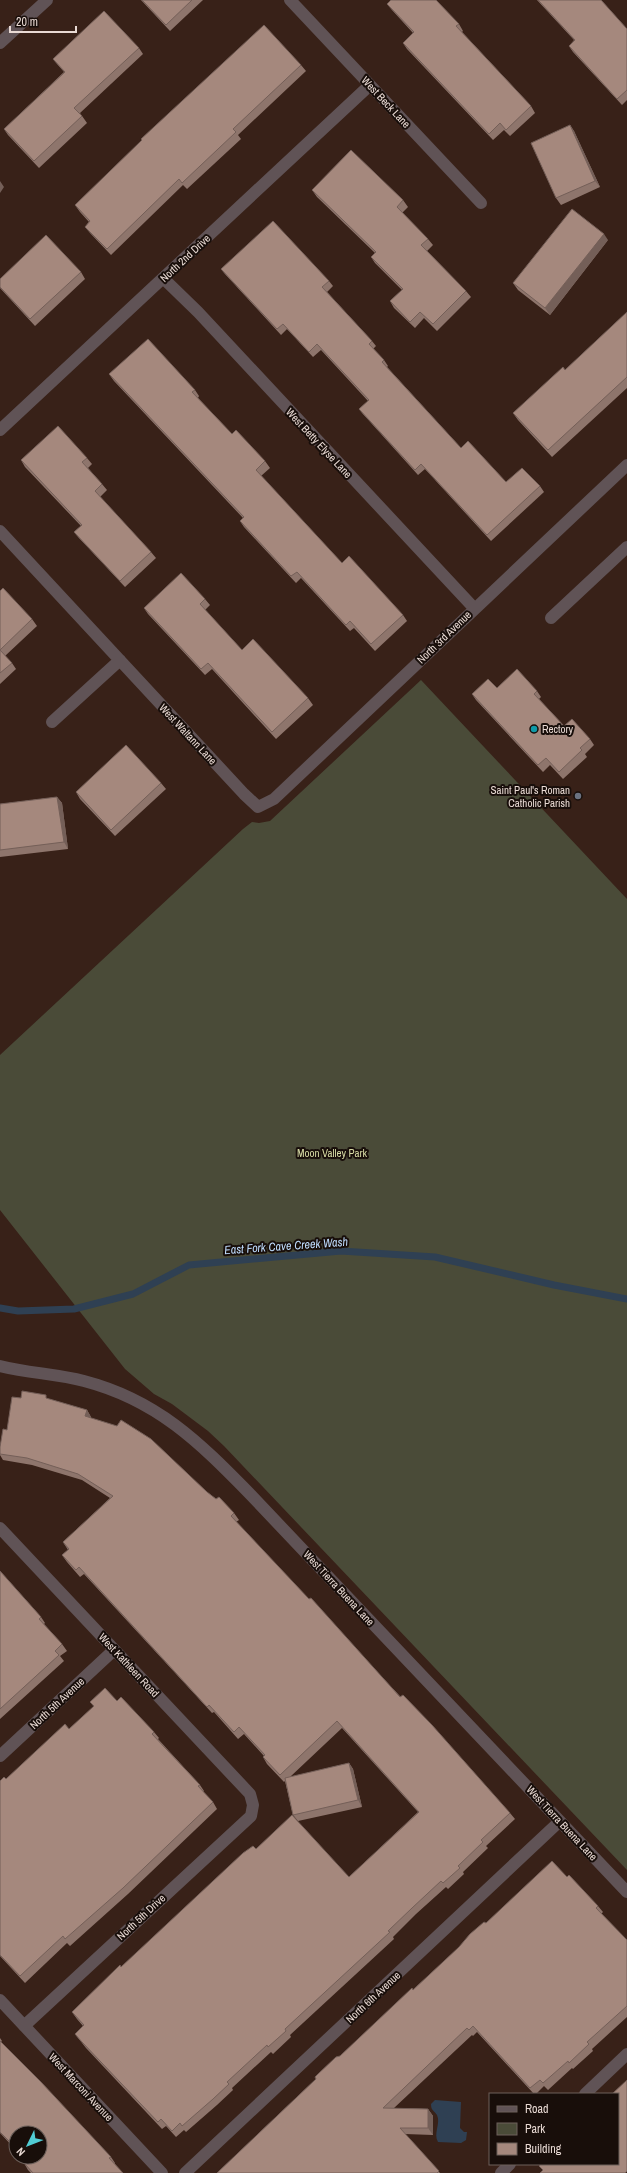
<svg xmlns="http://www.w3.org/2000/svg" width="627" height="2173" font-family="'Archivo Narrow',sans-serif">
<style>
.green{fill:#4a4b38}
.water{fill:#2f4053}
.lines{fill:none;stroke-linecap:round;stroke-linejoin:round}
.stream{stroke:#2f4053;stroke-width:7}
.minor{stroke:#605356;stroke-width:12}
.wall{fill:#8e756c}
.shaded-wall{fill:#745f58}
.building{fill:#a5887d;stroke:#745f58}
.culture-dot{fill:#0f9aa8;stroke:#180e0a;stroke-width:1.5}
.worship-dot{fill:#6b7280;stroke:#180e0a;stroke-width:1.5}
.labels{text-anchor:middle;dominant-baseline:central;stroke-width:4;stroke-linejoin:round;paint-order:stroke}
.street-label{font-size:11px;fill:#e9dad4;stroke:#180e0a}
.poi-label{font-size:11px;fill:#e9dad4;stroke:#180e0a;text-anchor:start}
.park-label{font-size:11px;fill:#d7dba5;stroke:#180e0a}
.water-label{font-size:12px;font-style:italic;fill:#bfdcfe;stroke:#180e0a}
</style>
<rect width="100%" height="100%" fill="#382118"/>
<!-- green -->
<path class="green" d="M421,680L627,899V1870L224,1446L208,1431L172,1404L154,1394L125,1369L0,1210V1055L243,829L252,822L259,823L270,821Z"/>
<!-- water -->
<path class="water" d="M435,2100L461,2102L460,2128L464,2132H467L466,2140L461,2143L438,2142C433,2134 441,2123 437,2115C434,2110 431,2111 431,2104Z"/>
<g class="lines">
<!-- stream -->
<path class="stream" d="M0,1308L18,1311L74,1309L133,1294L189,1265L341,1251L435,1257L554,1285L627,1299"/>
<!-- minor -->
<path class="minor" d="M290,0L481,203
M0,43L47,0
M163,278L198,312L474,608
M0,430L370,85
M0,531L244,794L258,807L274,799L627,465
M551,618L627,547
M52,722L120,660
M0,1366C28,1373 57,1374 84,1381C157,1400 199,1442 249,1493L627,1892
M0,1528L250,1794L253,1805L251,1816L24,2026
M0,1756L114,1650
M0,2000L162,2173
M585,2094L627,2054
M185,2173L560,1821
M501,2173L510,2164"/>
</g>
<!-- wall -->
<path class="wall" d="M141,0H203L170,31Z
M537,0H601L627,29V100L622,105L573,52L569,46L574,40Z
M387,4L459,24L463,31L462,32L531,106L535,113L510,136L504,130L493,140L407,49L403,43L413,33L392,10Z
M139,48L143,54L80,113L87,123L39,168L8,135L4,129L64,72L58,65L53,59Z
M301,65L306,71L238,135L241,139L187,189L183,185L111,255L90,233L85,227L89,222L80,212L75,205Z
M570,125L574,131L600,187L561,205L556,198Z
M312,190L403,200L408,207L402,213L428,239L433,245L427,251L466,291L471,297L437,331L424,318L415,328L394,308L390,301L402,290L375,263L371,257L375,253L317,197Z
M608,240L550,315L518,290L513,283Z
M221,269L329,281L333,286L327,292L372,341L376,346L373,349L384,360L388,366L387,367L461,448L506,482L540,486L544,492L491,541L425,469L418,475L363,414L359,409L368,401L321,350L313,357L287,329L281,335L225,274Z
M81,272L85,279L35,326L0,288V279Z
M627,312V388L552,457L518,420L513,413L565,370Z
M109,374L195,390L199,396L198,398L232,434L265,461L270,468L261,476L342,563L403,615L407,621L375,651L354,628L350,631L301,578L296,583L244,527L240,521L243,518L114,381Z
M87,458L92,464L88,468L102,484L107,490L100,497L151,552L156,558L125,587L79,538L74,532L81,526L25,467L21,460Z
M0,591L32,619L37,626L5,656L12,663L16,669L0,684Z
M205,599L210,605L205,610L242,650L308,698L313,705L276,739L212,669L205,675L148,614L144,608Z
M497,688L537,691L541,697L539,699L564,726L590,739L594,745L585,754L587,757L563,779L550,765L543,772L476,700L472,694Z
M161,783L166,789L115,836L80,799L76,792Z
M57,797L62,803L68,849L0,857V804Z
M21,1398L49,1399L87,1410L91,1417V1418L207,1492L234,1513L239,1520L236,1522L510,1813L515,1819L486,1846L488,1848L463,1872L464,1874L448,1889L446,1887L416,1914L393,1937L394,1939L290,2035L291,2037L273,2054L271,2052L232,2088L233,2090L217,2105L186,2132L184,2130L176,2137L166,2126L162,2129L86,2048L75,2034L83,2026L77,2019L72,2012L121,1967L256,1849L349,1877L418,1812L342,1728L290,1777L349,1763L353,1769L362,1807L298,1821L293,1815L285,1781L284,1782L267,1764L263,1757L264,1756L244,1734L238,1739L214,1712L212,1713L84,1574L80,1577L67,1562L62,1555L68,1550L63,1542L110,1498L82,1480L32,1465L3,1460L0,1455V1447L7,1430Z
M0,1571L41,1617L45,1623L44,1624L62,1644L67,1651L60,1656L64,1661L0,1719Z
M117,1701L154,1732L159,1738L158,1739L200,1785L204,1791L203,1792L213,1802L217,1809L128,1894L70,1946L67,1943L25,1983L0,1956V1781L6,1779L69,1729L94,1707L90,1702Z
M567,1877L598,1906L603,1912L601,1914L627,1940V2017L592,2049L593,2051L573,2069L572,2068L548,2090L544,2086L536,2094H534L477,2032L473,2036L472,2035L394,2108L428,2109L433,2116V2135L405,2134L440,2173H217L340,2056L486,1923Z
M0,2038L2,2041L1,2042L111,2157L115,2163V2164L123,2173H31L28,2170L24,2163V2162L20,2157H40L16,2133V2150L0,2133Z"/>
<!-- shaded-wall -->
<path class="shaded-wall" d="M570,125L574,131L600,187L595,181Z
M0,181L4,187L0,193Z
M604,234L608,240L550,315L545,308Z
M57,797L62,803L68,849L64,842Z
M87,1410L91,1417L89,1422L85,1416Z
M349,1763L353,1769L362,1807L358,1800Z
M428,2109L433,2116V2135L428,2128Z"/>
<!-- building -->
<path class="building" d="M142,0H192L166,25Z
M391,0H436L459,24L456,26L531,106L506,130L500,123L489,134L403,43L414,32L387,4Z
M538,0H601L627,29V90L617,99L569,46L575,40Z
M104,11L139,48L74,108L82,116L34,161L4,129L65,72L53,59Z
M264,25L301,65L233,129L236,132L182,183L179,179L107,249L85,227L90,221L75,205L142,140L141,139Z
M570,125L595,181L556,198L531,143Z
M351,150L403,200L397,207L428,239L421,245L466,291L433,324L420,312L410,322L390,301L403,289L371,257L376,252L312,190Z
M572,209L604,234L545,308L513,283Z
M273,221L329,281L322,287L372,341L369,344L384,360L382,362L461,448L468,441L506,482L522,468L540,486L487,535L421,464L415,470L359,409L369,400L317,344L309,352L283,324L277,329L221,269Z
M46,235L81,272L30,319L0,287V279Z
M627,312V377L548,450L513,413L563,367L565,370Z
M148,339L195,390L192,392L232,434L236,430L265,461L256,470L342,563L349,556L403,615L371,644L350,621L346,625L297,572L291,576L240,521L244,517L109,374Z
M58,426L87,458L82,462L102,484L95,491L151,552L120,581L74,532L82,525L21,460Z
M181,573L205,599L200,604L242,650L253,639L308,698L272,732L208,663L201,669L144,608Z
M3,588L32,619L0,650V591Z
M0,650L12,663L0,673Z
M517,669L537,691L534,694L564,726L572,719L590,739L580,748L582,750L559,772L546,758L538,765L472,694L488,679L497,688Z
M126,745L161,783L111,830L76,792Z
M57,797L64,842L0,850V804Z
M22,1391L46,1395V1398L87,1410L85,1416L117,1426L121,1420L151,1439L207,1492L216,1499L219,1497L234,1513L231,1516L309,1599L311,1598L400,1697L403,1695L432,1725L510,1813L481,1840L483,1842L458,1866L460,1868L443,1883L441,1881L412,1908L388,1931L390,1932L285,2029L286,2031L268,2047L267,2045L227,2082L229,2084L213,2099L182,2126L180,2123L172,2131L161,2119L158,2122L82,2042L75,2034L84,2025L72,2012L120,1965L121,1967L243,1853L253,1846L256,1849L292,1815L349,1877L419,1812L337,1721L280,1775L263,1757L265,1755L239,1727L234,1732L209,1705L207,1707L79,1567L76,1570L62,1555L69,1549L63,1542L113,1496L78,1474L27,1458L0,1454V1447L3,1429L7,1430L12,1397L21,1398Z
M0,1571L41,1617L39,1619L62,1644L55,1651L59,1655L0,1709Z
M105,1688L117,1701L121,1697L154,1732L152,1734L200,1785L198,1786L213,1802L123,1888L65,1939L63,1936L20,1976L0,1955V1781L4,1777L6,1779L65,1724L69,1729L94,1706L90,1702Z
M349,1763L358,1800L293,1815L285,1778Z
M552,1861L567,1877L569,1875L598,1906L596,1908L627,1940V2006L587,2042L589,2044L569,2063L568,2061L543,2083L540,2080L530,2088L473,2026L469,2030L467,2028L383,2108L428,2109V2128H400L439,2171L437,2173H217L316,2079L315,2077L318,2074L336,2057L340,2056L412,1988L413,1990L459,1947L470,1934L484,1922L486,1923Z
M0,2041L41,2082L111,2157L109,2158L123,2173H33L24,2163L25,2162L21,2157H40V2133H16V2148L0,2132Z
M627,2080V2171L625,2173H540L543,2170L539,2166L541,2164H618V2094H612Z"/>
<!-- markers -->
<circle class="culture-dot" cx="534" cy="729" r="4"/>
<circle class="worship-dot" cx="578" cy="796" r="4"/>
<g class="labels">
<!-- street labels -->
<g class="street-label">
<text transform="translate(386 102) rotate(47)">West Beck Lane</text>
<text transform="translate(185 258) rotate(-43)">North 2nd Drive</text>
<text transform="translate(319 443) rotate(47)">West Betty Elyse Lane</text>
<text transform="translate(444 637) rotate(-44)">North 3rd Avenue</text>
<text transform="translate(188 734) rotate(47)">West Waltann Lane</text>
<text transform="translate(339 1588) rotate(47)">West Tierra Buena Lane</text>
<text transform="translate(129 1665) rotate(47)">West Kathleen Road</text>
<text transform="translate(57 1703) rotate(-43)">North 5th Avenue</text>
<text transform="translate(562 1823) rotate(47)">West Tierra Buena Lane</text>
<text transform="translate(141 1917) rotate(-43)">North 5th Drive</text>
<text transform="translate(373 1997) rotate(-43)">North 6th Avenue</text>
<text transform="translate(81 2087) rotate(47)">West Marconi Avenue</text>
</g>
<!-- poi labels -->
<g class="poi-label">
<text x="542" y="729">Rectory</text>
<text x="570" y="790" text-anchor="end">Saint Paul's Roman<tspan x="570" dy="13">Catholic Parish</tspan></text>
</g>
<!-- park labels -->
<g class="park-label">
<text x="332" y="1153">Moon Valley Park</text>
</g>
<!-- water labels -->
<g class="water-label">
<text transform="translate(286 1246) rotate(-4)">East Fork Cave Creek Wash</text>
</g>
</g>
<!-- legend -->
<rect x="489" y="2093" width="130" height="72" fill="#180e0a" stroke="#6c605b"/>
<rect x="497" y="2106" width="20" height="6" fill="#605356" stroke="#6c605b"/>
<text x="525" y="2113" font-size="12" fill="#e9dad4">Road</text>
<rect x="497" y="2123" width="20" height="12" fill="#4a4b38" stroke="#6c605b"/>
<text x="525" y="2133" font-size="12" fill="#e9dad4">Park</text>
<rect x="497" y="2143" width="20" height="12" fill="#a5887d" stroke="#6c605b"/>
<text x="525" y="2153" font-size="12" fill="#e9dad4">Building</text>
<!-- north arrow -->
<g transform="translate(28 2145) rotate(227)"><circle r="19" fill="#180e0a" stroke="#6c605b"/>
<path d="M0-3L7 15L0 10L-7 15Z" fill="#51ccd4"/>
<text y="-6" font-size="11" font-weight="bold" text-anchor="middle" fill="#e9dad4">N</text>
</g>
<!-- scale -->
<path d="M10 26v6h66v-6" fill="none" stroke="#e9dad4" stroke-width="2"/>
<text x="16" y="26" font-size="12" fill="#e9dad4" stroke="#180e0a" stroke-width="3" paint-order="stroke">20 m</text>
</svg>
